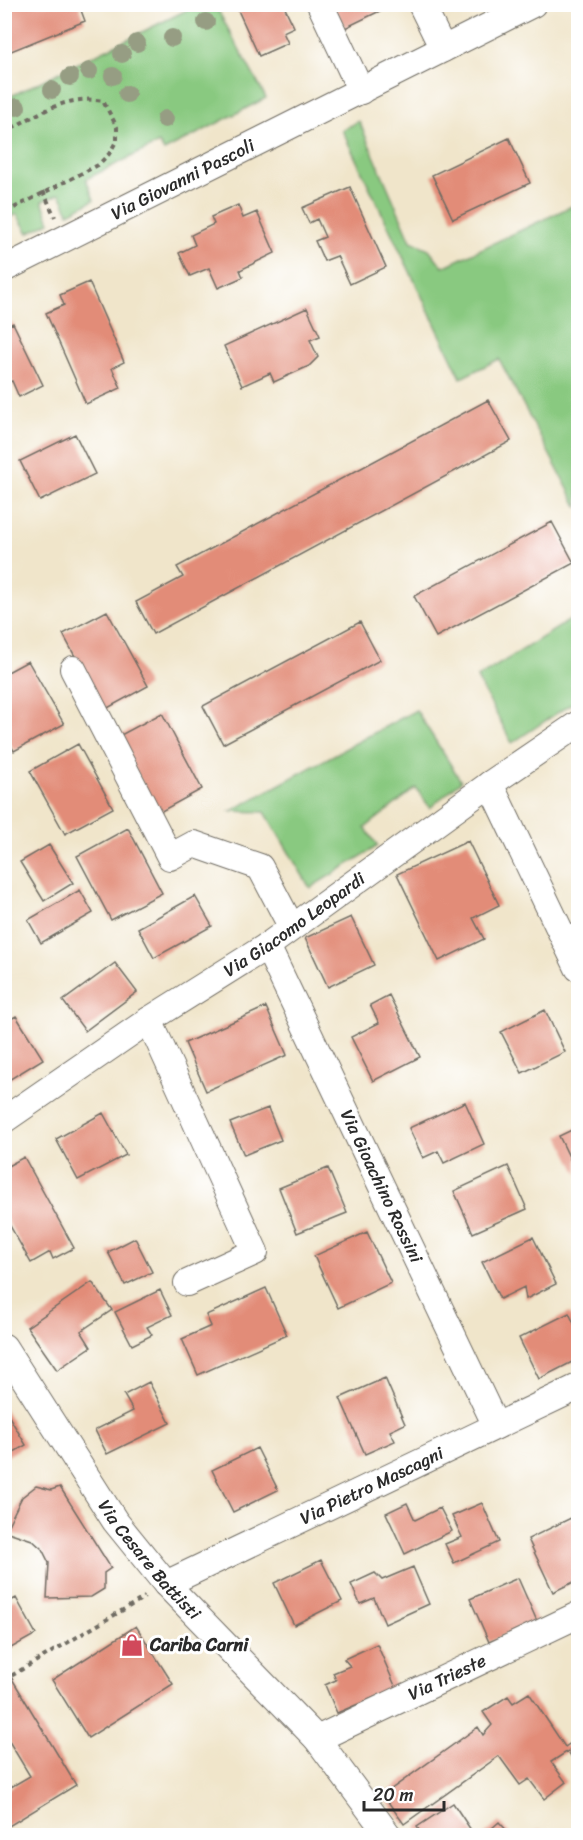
<svg xmlns="http://www.w3.org/2000/svg" width="583" height="1840" font-family="Sriracha,sans-serif">
<style>
.green{fill:#89c980;stroke:#5a7a56;stroke-width:1.5}
.building{fill:#e28c78}
.lines{fill:none;stroke-linecap:round;stroke-linejoin:round}
.minor-casing{stroke:#706c63;stroke-width:28}
.path{stroke:#706c63;stroke-width:4;stroke-dasharray:4.5 4.5;stroke-linecap:butt}
.minor{stroke:#fff;stroke-width:26}
.tree{fill:#969d83}
.labels{text-anchor:middle;dominant-baseline:central;stroke-width:6;stroke-linejoin:round;paint-order:stroke}
.street-label{font-size:18px;fill:#2b2b2b;stroke:#fff}
.poi-label{font-size:18px;font-weight:bold;fill:#2b2b2b;stroke:#fff;text-anchor:start}
</style>
<rect width="100%" height="100%" fill="#fff"/>
<filter id="ink" filterUnits="userSpaceOnUse"><feTurbulence type="fractalNoise" baseFrequency=".0167" numOctaves="2"/><feDisplacementMap in="SourceGraphic" scale="12" xChannelSelector="R" yChannelSelector="G"/><feConvolveMatrix kernelMatrix="1 2 1 2 8 2 1 2 1" color-interpolation-filters="sRGB"/></filter>
<filter id="wash" filterUnits="userSpaceOnUse"><feTurbulence type="fractalNoise" baseFrequency=".008" numOctaves="4" result="noise"/><feDisplacementMap in="SourceGraphic" scale="24" xChannelSelector="R" yChannelSelector="G"/><feGaussianBlur stdDeviation="1.35" result="paint"/><feColorMatrix in="noise" values="0 0 0 0 0 0 0 0 0 0 0 0 0 0 0 0 0 1.4 0 .05"/><feComposite in="paint" operator="in"/></filter>
<g filter="url(#wash)">
<rect width="100%" height="100%" fill="#f0e5ca"/>
<!-- green -->
<path class="green" d="M197,5H215L266,98L164,151L159,143L86,179L94,200L69,213L60,194L42,201L50,222L28,233L17,214L5,220V99Z
M359,121L411,241L429,249L443,267L572,206L578,218V508L499,359L461,378L342,130Z
M578,615V699L512,743L477,678Z
M416,710L461,781L430,808L416,788L365,828L378,846L310,888L265,812L231,811Z"/>
<g id="blocks">
<!-- building -->
<path class="building" d="M245,4H283L294,27L283,32L288,43L259,56L237,8Z
M333,4H394L345,28Z
M4,5H79L85,21L4,54Z
M509,138L530,183L453,219L432,175Z
M350,187L386,267L350,284L337,256L324,261L315,241L325,237L317,219L309,223L302,208Z
M238,205L243,218L257,212L275,253L240,270L243,277L218,288L209,268L190,276L179,253L195,245L191,235L214,224L211,217Z
M89,282L124,362L112,368L121,388L86,404L46,313L64,305L60,295Z
M307,308L320,336L310,340L318,357L309,366L274,382L270,373L242,386L224,346Z
M13,323L43,385L19,397L12,381L4,384V327Z
M488,400L511,441L153,634L136,602L183,577L177,567Z
M75,434L95,474L40,501L20,461Z
M552,522L574,563L436,637L414,596Z
M107,611L148,686L104,710L63,634Z
M360,622L380,660L223,744L203,706Z
M28,661L64,724L14,751L4,734V674Z
M162,713L202,789L158,813L117,737Z
M78,744L113,808L65,834L30,771Z
M128,828L162,893L111,920L77,856Z
M468,841L499,905L473,918L484,939L439,961L397,874Z
M49,845L73,883L44,901L20,862Z
M80,890L93,913L41,943L28,920Z
M195,896L212,926L154,958L138,928Z
M351,917L374,965L328,987L305,938Z
M115,963L137,992L85,1031L63,1001Z
M389,995L420,1057L373,1081L351,1037L379,1023L370,1005Z
M266,1007L287,1055L206,1091L185,1043Z
M545,1010L565,1052L522,1073L501,1032Z
M16,1016L43,1059L4,1083V1023Z
M465,1102L484,1144L444,1163L438,1151L423,1158L409,1128Z
M268,1108L281,1140L244,1155L230,1123Z
M103,1113L126,1155L78,1180L56,1139Z
M578,1127V1175L559,1136Z
M24,1157L74,1248L53,1259L50,1252L31,1263L4,1215V1168Z
M508,1166L527,1209L473,1233L454,1191Z
M328,1168L347,1213L297,1233L279,1188Z
M367,1232L391,1283L338,1308L314,1256Z
M533,1237L556,1284L526,1299L524,1287L500,1299L482,1262Z
M135,1238L152,1272L125,1285L108,1252Z
M92,1282L112,1310L81,1331L91,1347L57,1370L27,1327Z
M266,1288L287,1335L198,1375L182,1339L211,1326L206,1315Z
M160,1290L172,1315L147,1327L152,1335L132,1345L115,1312Z
M569,1313L578,1332V1359L539,1379L519,1338Z
M385,1378L405,1424L390,1431L395,1441L365,1454L340,1398Z
M149,1382L170,1423L107,1454L95,1430L133,1411L124,1395Z
M4,1408L26,1445L4,1458Z
M257,1448L278,1490L233,1512L212,1470Z
M36,1486L51,1490L60,1487L111,1568L104,1573V1589L91,1597L47,1598L49,1563L42,1549L32,1540L5,1531L22,1497Z
M407,1503L415,1520L440,1508L452,1531L405,1554L386,1513Z
M482,1503L499,1542L454,1563L445,1544L462,1537L452,1516Z
M575,1516L578,1523V1580L553,1592L528,1539Z
M321,1560L342,1601L294,1625L274,1583Z
M413,1567L429,1604L385,1624L374,1598L360,1604L351,1584L375,1573L382,1580Z
M518,1578L537,1621L489,1642L470,1599Z
M4,1598L7,1603L16,1598L36,1634L4,1652Z
M136,1626L173,1684L88,1738L52,1680Z
M377,1644L396,1688L337,1713L325,1685L336,1680L333,1673L350,1666L344,1659Z
M11,1677L76,1785L4,1829V1791L30,1776L4,1733V1680Z
M529,1693L565,1747L578,1738V1768L568,1751L551,1762L566,1782L544,1799L529,1779L520,1785L499,1756L404,1824L383,1795L478,1727L483,1735L492,1725L483,1712L508,1696L513,1703Z
M453,1803L475,1836H423L417,1827Z
M499,1822L512,1836H483Z
M540,1829L547,1836H526Z"/>
</g>
</g>
<g filter="url(#ink)">
<use href="#blocks" fill-opacity="0" stroke="#706c63" stroke-width="1.5"/>
<g class="lines">
<!-- minor casing -->
<g class="minor-casing">
<g id="minor">
<path d="M320,4L361,91"/>
<path d="M421,4L443,49"/>
<path id="s1" d="M4,269L533,4"/>
<path d="M73,669L170,857L194,844L260,867L291,926"/>
<path d="M490,784L578,968"/>
<path id="s2" d="M267,946L496,1426"/>
<path d="M149,1020L255,1252L187,1283"/>
<path id="s3" d="M4,1120L149,1020L267,946L490,784L578,724"/>
<path id="s4" d="M4,1347L115,1521L166,1584L317,1739L389,1836"/>
<path id="s5" d="M166,1584L578,1387"/>
<path id="s6" d="M317,1739L578,1615"/>
</g>
</g>
<!-- path -->
<path class="path" d="M4,132C38,115 65,94 103,101L117,127V140L109,154L98,165L4,213
M43,191L55,217
M4,1680L145,1597"/>
<!-- minor -->
<use href="#minor" class="minor"/>
</g>
<!-- trees -->
<g class="tree">
<circle cx="206" cy="22" r="9"/>
<circle cx="172" cy="38" r="9"/>
<circle cx="137" cy="43" r="9"/>
<circle cx="122" cy="54" r="9"/>
<circle cx="89" cy="71" r="9"/>
<circle cx="113" cy="76" r="9"/>
<circle cx="70" cy="77" r="9"/>
<circle cx="52" cy="90" r="9"/>
<circle cx="127" cy="94" r="9"/>
<circle cx="17" cy="107" r="9"/>
<circle cx="165" cy="119" r="9"/>
</g>
</g>
<!-- icons -->
<defs>
<g id="shop-bare" transform="scale(1.8)"><path d="M-5-2.5h2.3a2.7 3.5 0 0 1 5.4 0H5L5.5 6h-11ZM-1.5-2.5h3a1.5 2.3 0 0 0-3 0Z" fill="#d1495b" stroke="#fff" stroke-width="2.5" paint-order="stroke"/></g>
</defs>
<g fill-rule="evenodd">
<use href="#shop-bare" x="132" y="1645"/>
</g>
<g class="labels">
<!-- street labels -->
<g class="street-label">
<text stroke="none"><textPath href="#s1" startOffset="200">Via Giovanni Pascoli</textPath></text>
<text stroke="none"><textPath href="#s3" startOffset="350">Via Giacomo Leopardi</textPath></text>
<text stroke="none"><textPath href="#s2" startOffset="266">Via Gioachino Rossini</textPath></text>
<text stroke="none"><textPath href="#s5" startOffset="228">Via Pietro Mascagni</textPath></text>
<text stroke="none"><textPath href="#s4" startOffset="258">Via Cesare Battisti</textPath></text>
<text stroke="none"><textPath href="#s6" startOffset="144">Via Trieste</textPath></text>
</g>
<!-- poi labels -->
<g class="poi-label">
<text x="150" y="1645">Cariba Carni</text>
</g>
</g>
<!-- margin -->
<rect width="583" height="1840" fill="none" stroke="#fff" stroke-width="24"/>
<!-- scale -->
<path d="M364 1801v9h80v-9" fill="none" stroke="#2b2b2b" stroke-width="3"/>
<text x="373" y="1801" font-size="18" fill="#2b2b2b" stroke="#ffffff" stroke-width="4.5" paint-order="stroke">20 m</text>
</svg>
